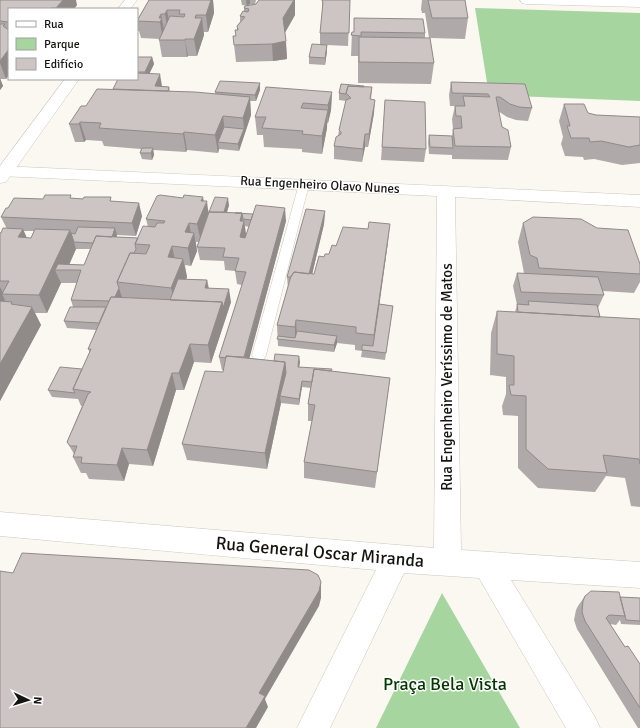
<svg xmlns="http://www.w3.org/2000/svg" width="640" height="728" font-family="Signika,sans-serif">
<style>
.green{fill:#a6d5a0}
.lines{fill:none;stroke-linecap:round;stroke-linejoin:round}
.service-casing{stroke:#cac7c1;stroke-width:1}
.minor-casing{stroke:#cac7c1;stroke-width:1}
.tertiary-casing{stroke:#cac7c1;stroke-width:1}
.service{fill:#fff;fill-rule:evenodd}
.minor{fill:#fff;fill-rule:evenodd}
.tertiary{fill:#fff;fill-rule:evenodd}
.wall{fill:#b0a9a9;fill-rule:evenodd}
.shaded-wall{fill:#908a89}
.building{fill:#cdc5c4;stroke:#908a89}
.labels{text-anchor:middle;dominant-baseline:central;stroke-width:3;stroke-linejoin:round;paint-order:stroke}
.far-street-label{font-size:13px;fill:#151412;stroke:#fff}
.street-label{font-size:15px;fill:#151412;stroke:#fff}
.near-street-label{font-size:18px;fill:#151412;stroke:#fff}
.near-park-label{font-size:18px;fill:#053701;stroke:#fff}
</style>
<rect width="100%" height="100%" fill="#fbf8f1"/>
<!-- green -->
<path class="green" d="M475,8L640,13V101L489,95Z
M442,593L520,728H376Z"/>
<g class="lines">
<!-- service casing -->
<g class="service-casing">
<path id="service" d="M304,181L309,184L266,355L264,359L259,360L254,359L252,355L299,184Z"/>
</g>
<!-- minor casing -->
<g class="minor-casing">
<path id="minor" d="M0,166L640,195V207L455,197L461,550L640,562V588L511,580L595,717L600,728H566L479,578L404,573L330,728H297L376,570L0,536V512L434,548L437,196L0,176Z"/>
</g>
<!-- tertiary casing -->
<g class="tertiary-casing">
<path id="tertiary" d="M125,0H137L130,9H118Z
M520,0H640V7L526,4L522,3Z
M65,79H79L6,182L0,183V166Z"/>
</g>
<!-- service -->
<use href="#service" class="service"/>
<!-- minor -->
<use href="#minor" class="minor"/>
<!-- tertiary -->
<use href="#tertiary" class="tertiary"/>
</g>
<!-- wall -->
<path class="wall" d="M0,0L77,5L74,9H9V75L6,79H0L3,86L0,90Z
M149,0H213L214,13L208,32H204V35L197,56H188L187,57H162L159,40L160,39L141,38L139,31H137V20Z
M241,0H256L255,4H250L247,5L256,4L259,0H295V15L285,33L287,59L273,61L236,62L233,36H236L237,30V26L240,22V16L244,11V8L247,6L242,5Z
M350,0L348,46L327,45V51L325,65L309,64V57L320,44V33L322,13V1Z
M422,0H465L468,18L465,39L430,38L434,63L431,84L358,83V56H351L352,32H354V18L425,33V38H429L425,13H422L421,9Z
M137,57H152L154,64L149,73L162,86L169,87L170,91L215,94V92L260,83V90L256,101H250L251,115L239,151L219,149L218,153L187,150L186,152L153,150L154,155L152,160L142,159L140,153L141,149L104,146L102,141L86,140L84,142H75L69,124L86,106L113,89L137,79Z
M451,82L525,84L532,108L528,121L516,120L507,117L498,111L502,127L511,147L508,160L452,159V155L429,154L428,142L429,135L452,136L453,129H456H453L452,119L455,106H457H450L449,95Z
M364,87H372L371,100L374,113L368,147H365L362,162L334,159V146L338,136L339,130L346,101L339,100V93Z
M332,92L331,110L328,123H327V128L322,154L302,152V149L264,147L263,135H257L255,117Z
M385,100L426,149L424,162L381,160Z
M564,104L588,113L596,115L640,117V163L622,165L594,159L584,160L583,157L565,156L561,144L563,137L559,121Z
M72,198L112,201L142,216L136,236L117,235V237L138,238L148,227L146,219L204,201L209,212L229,205L227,212L286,221L249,358L274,361L300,362L299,367L390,378L375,488L304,478V462L312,421H308V404L311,388L302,387L299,405L281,403L267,469L187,460L182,444L223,372V370H222L219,357L242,285L237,284L235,271L225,270L224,261L200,260L197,247L199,242H196L197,251L191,266L185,265L187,277L186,279L207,280L209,288L231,302L211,363L194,362L184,390H176L153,466L129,464L124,481L89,479L86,473H81L73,457L74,454L67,442L82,406H81L78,399L52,397L48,390L82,369L90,353L88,349L96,330L67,328L64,321L73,307L71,300L77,283H61L47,313H35L41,325L0,401V233L7,229L1,217L8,208L43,199ZM245,226L249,227L245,238L246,235ZM23,231H34L31,238H26ZM76,249H90L84,265L69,264Z
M325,211L324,224L312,274H314L324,257L329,254L336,246L388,242L379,304L393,306L385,360L361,357L362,351L355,350V345L337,343L334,352L278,346L277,325L288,288L287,277Z
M523,223L640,264V282L634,293L603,291L604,295L598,308L600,317L640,319V507L631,506L625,478L606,476L595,492L538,488L518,468V416L503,415L502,406L506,394V377L490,375L491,333L497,311L515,312L517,305L513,286L517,273H524L518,242Z
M585,596L620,597L640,598V625L621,624L620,620L616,625L610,624L625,647L640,664V728H638L577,629L574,620L576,610L578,606Z"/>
<!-- shaded-wall -->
<path class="shaded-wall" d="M63,0H76L77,5L74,9H57L56,8Z
M211,0H213L214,13L208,32L206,15Z
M246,0H250V4L247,6Z
M294,0H295V15L284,34L283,18Z
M167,10L170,27L168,31L165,14Z
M161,14L165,35L163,39L159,18Z
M196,15L198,29L202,18L204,35L197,56L194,39L195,18Z
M185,39L188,56L187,57L185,40Z
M286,41L287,59L273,61L272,44Z
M327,45V51L325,65V58Z
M9,49V75L6,79L0,63V61Z
M152,57L154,64L147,79L145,72Z
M160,74L162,86H155Z
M0,78L3,86L0,90Z
M260,83V90L256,101L255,95Z
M332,92L331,110L328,123V105Z
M250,97L251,115L239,151L238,144L244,129L243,118Z
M375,100L374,113L368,147L369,134Z
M328,110L327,128L322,154V136Z
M223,116L225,134L218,142L219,149L218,153L215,135Z
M80,122L86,140L84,142L79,124Z
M184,132L187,150L186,152L183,134Z
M365,134V147L362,162L363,149Z
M153,148L154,155L152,160L151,153Z
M203,197L205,207L207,201L209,218L201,242L197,224L201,201Z
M228,198L229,205L225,219L224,212Z
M139,203L142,216L136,236L132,223Z
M285,208L286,221L246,371L244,359Z
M325,211L324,224L308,292V279Z
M242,213L243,225L244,221L246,235L242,251L240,237V221Z
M189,223L192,239L194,233L197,251L191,266L185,232Z
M390,224L388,242L373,352L374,335Z
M115,228L117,235L112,250L110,243Z
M23,229L31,247L18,237Z
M70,230L76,249L67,270H55L61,283L47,313L39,295Z
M172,246L176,265L168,257Z
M183,259L187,277L176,306L171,288Z
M207,280L209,293L205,288Z
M0,287L4,294H2L5,300L0,311Z
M119,288L123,300L113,301Z
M229,289L231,302L211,363L208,345L222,302Z
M32,307L41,325L0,401V364Z
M296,320L297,338L295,341V327Z
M337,336V343L334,352V345Z
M190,344L194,362L184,390L179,373Z
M299,356L300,362L298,374V367Z
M285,362L286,379L280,396L281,403L267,469L265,453Z
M172,373L176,390L153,466L147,450Z
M302,381V387L299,405V399Z
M122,448L129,464L124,481L117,465Z
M321,582V598L319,606L265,699L268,707L256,728H246L259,693Z"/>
<!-- building -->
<path class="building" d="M0,0H63L56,8H51L50,9H9V22L0,21Z
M149,0H211L206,15H196L195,18H202L194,39H185V40H159L170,16L184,17L185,14H179L180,10H167L165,14H161L159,18H162L160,22L137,21Z
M259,0H294L283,18L286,41L272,44L234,45L233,36H236L235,30H238L237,26L245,17L240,16L243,11L248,12L249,9L244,8L245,6L256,4Z
M322,0H350L349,33H320L323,2L322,1Z
M428,0H465L468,18H432Z
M354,18L423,19L425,33L361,32V36L351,35L352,32H354Z
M0,24H5L3,26L9,30V49L0,61Z
M359,37L430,38L434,63L359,62Z
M312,44L327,45L325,58L309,57Z
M137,57H152L145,72H137Z
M137,73L160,74L155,86L169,87L168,91L113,89L118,79H137Z
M220,81L260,83L255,95L215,92Z
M451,82L525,84L532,108L519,107L510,104L500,97H496L502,127L508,130L511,147L455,146L453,129L462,128L461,116H456L455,106H465L463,96L490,97L488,94L452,93Z
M341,84L364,86V87L348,86L346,94L339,93Z
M348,86L372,87L370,99L375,100L369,134H365L363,149L334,146L336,137L341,134V132L339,130L346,100L351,98L346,93Z
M266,87L332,92L328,105L303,103L301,108L328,110L322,136L302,134L303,131L262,128L266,117H255Z
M97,89L195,92L250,97L243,118L223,116L215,135L184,132L183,134L99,128L101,123L80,122L79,124H69L81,106H86Z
M385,100L425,102L426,149L382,147Z
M564,104H584L588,113L596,115L640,117V145L629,147L601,141L590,142L589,138H571L567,126H570Z
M224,127L244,129L238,144L218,142Z
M429,135L452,136L453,148L430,147Z
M142,148H153L151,153H140Z
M45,195H71L70,198L83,199L84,197H111L110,201L139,203L132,223L1,217L6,208H8L14,198L43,199Z
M160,195L183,198L184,195L203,197L201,201H207L197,224L189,223L185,232L194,233L188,248L172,246L168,257L183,259L171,288L117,282L130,253L146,254L150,245L135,244L143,226L155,227L157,223H164L165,221L146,219L157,196Z
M215,197L228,198L224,212H209Z
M256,205L285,208L244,357L226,356V358L219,357L246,272L235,271L239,258L223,257L225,248L197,247L209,212L242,213L240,221H244L240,237L245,238Z
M306,209L325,211L309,274L294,272L291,277H287Z
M235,213L253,214L251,220L243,219L242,213Z
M533,217L581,219L597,228L628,230L640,264V274L539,268L537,258L530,255L523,223Z
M369,222L390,224L374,335L356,333V327L296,320L295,327L277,325L291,276L294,272L314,274L319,256L324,257L325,254H329L332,245L336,246L343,227L368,229Z
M78,227L115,228L112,237L96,236L93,243L74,242L71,233L75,234Z
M3,228L23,229L18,237L31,238L35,229L70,230L39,295L2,294L9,281H0V233H1Z
M96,236L138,238L135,244L136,249L134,253H130L117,282L119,288L115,297H111L109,301L71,300L81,270H55L58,264L84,265Z
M517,273L598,277L604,295L521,292Z
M178,279L207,280L205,288L229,289L223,308L222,302L170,300Z
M111,297L222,302L208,345L190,344L179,373H172L147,450L122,448L117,465L81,463L82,457H73L77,446H70L67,442L88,394L91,392L73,389L91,349H88Z
M0,301L12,302L11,304L32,307L0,364Z
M528,301L597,305L600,317L518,312L517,304L529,305Z
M379,304L393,306L386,353L362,350V345L373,346Z
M70,307H106L99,323L64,321Z
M497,311L640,319V464L639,459L603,455L607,473L548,469L526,449V396L511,395L509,385H514V356L497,354Z
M297,331L337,336L334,345L277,339L278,336L295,338Z
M275,354L299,356L298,367L332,369L331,371L314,369L312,382L302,381L299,399L280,396L286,373L285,362L274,361Z
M226,356L285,362L265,453L182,444L205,371L223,372Z
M60,367L82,369L73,389L75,393L48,390Z
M314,369L390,378L377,472L304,462L315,405L308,404Z
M22,553L309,570L318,575L321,582L319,591L259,693L265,696L246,728H0V571L13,573Z
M591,591L619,592L625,616L609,615L606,618L625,647L628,646L640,664V708L585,621L582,612L583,601L585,596Z
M620,597L640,598V621L626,620Z"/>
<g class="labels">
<!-- far-street labels -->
<g class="far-street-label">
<text transform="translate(320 185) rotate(3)">Rua Engenheiro Olavo Nunes</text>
</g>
<!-- street labels -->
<g class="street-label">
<text transform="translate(447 377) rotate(-90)">Rua Engenheiro Veríssimo de Matos</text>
</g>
<!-- near-street labels -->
<g class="near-street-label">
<text transform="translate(320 552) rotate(5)">Rua General Oscar Miranda</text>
</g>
<!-- near-park labels -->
<g class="near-park-label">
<text x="445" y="684">Praça Bela Vista</text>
</g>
</g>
<!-- legend -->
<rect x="8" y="8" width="130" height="72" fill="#ffffff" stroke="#a1a1a0"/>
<rect x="16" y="21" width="20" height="6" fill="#ffffff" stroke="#a1a1a0"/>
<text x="44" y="28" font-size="12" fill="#151412">Rua</text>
<rect x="16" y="38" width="20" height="12" fill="#a6d5a0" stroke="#a1a1a0"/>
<text x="44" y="48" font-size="12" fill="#151412">Parque</text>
<rect x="16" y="58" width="20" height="12" fill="#cdc5c4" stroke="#a1a1a0"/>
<text x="44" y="68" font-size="12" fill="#151412">Edifício</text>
<!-- north arrow -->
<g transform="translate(28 700) rotate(94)" stroke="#ffffff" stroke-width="3" paint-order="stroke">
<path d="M0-3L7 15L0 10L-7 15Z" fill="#151412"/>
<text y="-6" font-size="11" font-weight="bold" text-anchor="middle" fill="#151412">N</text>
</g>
</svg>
